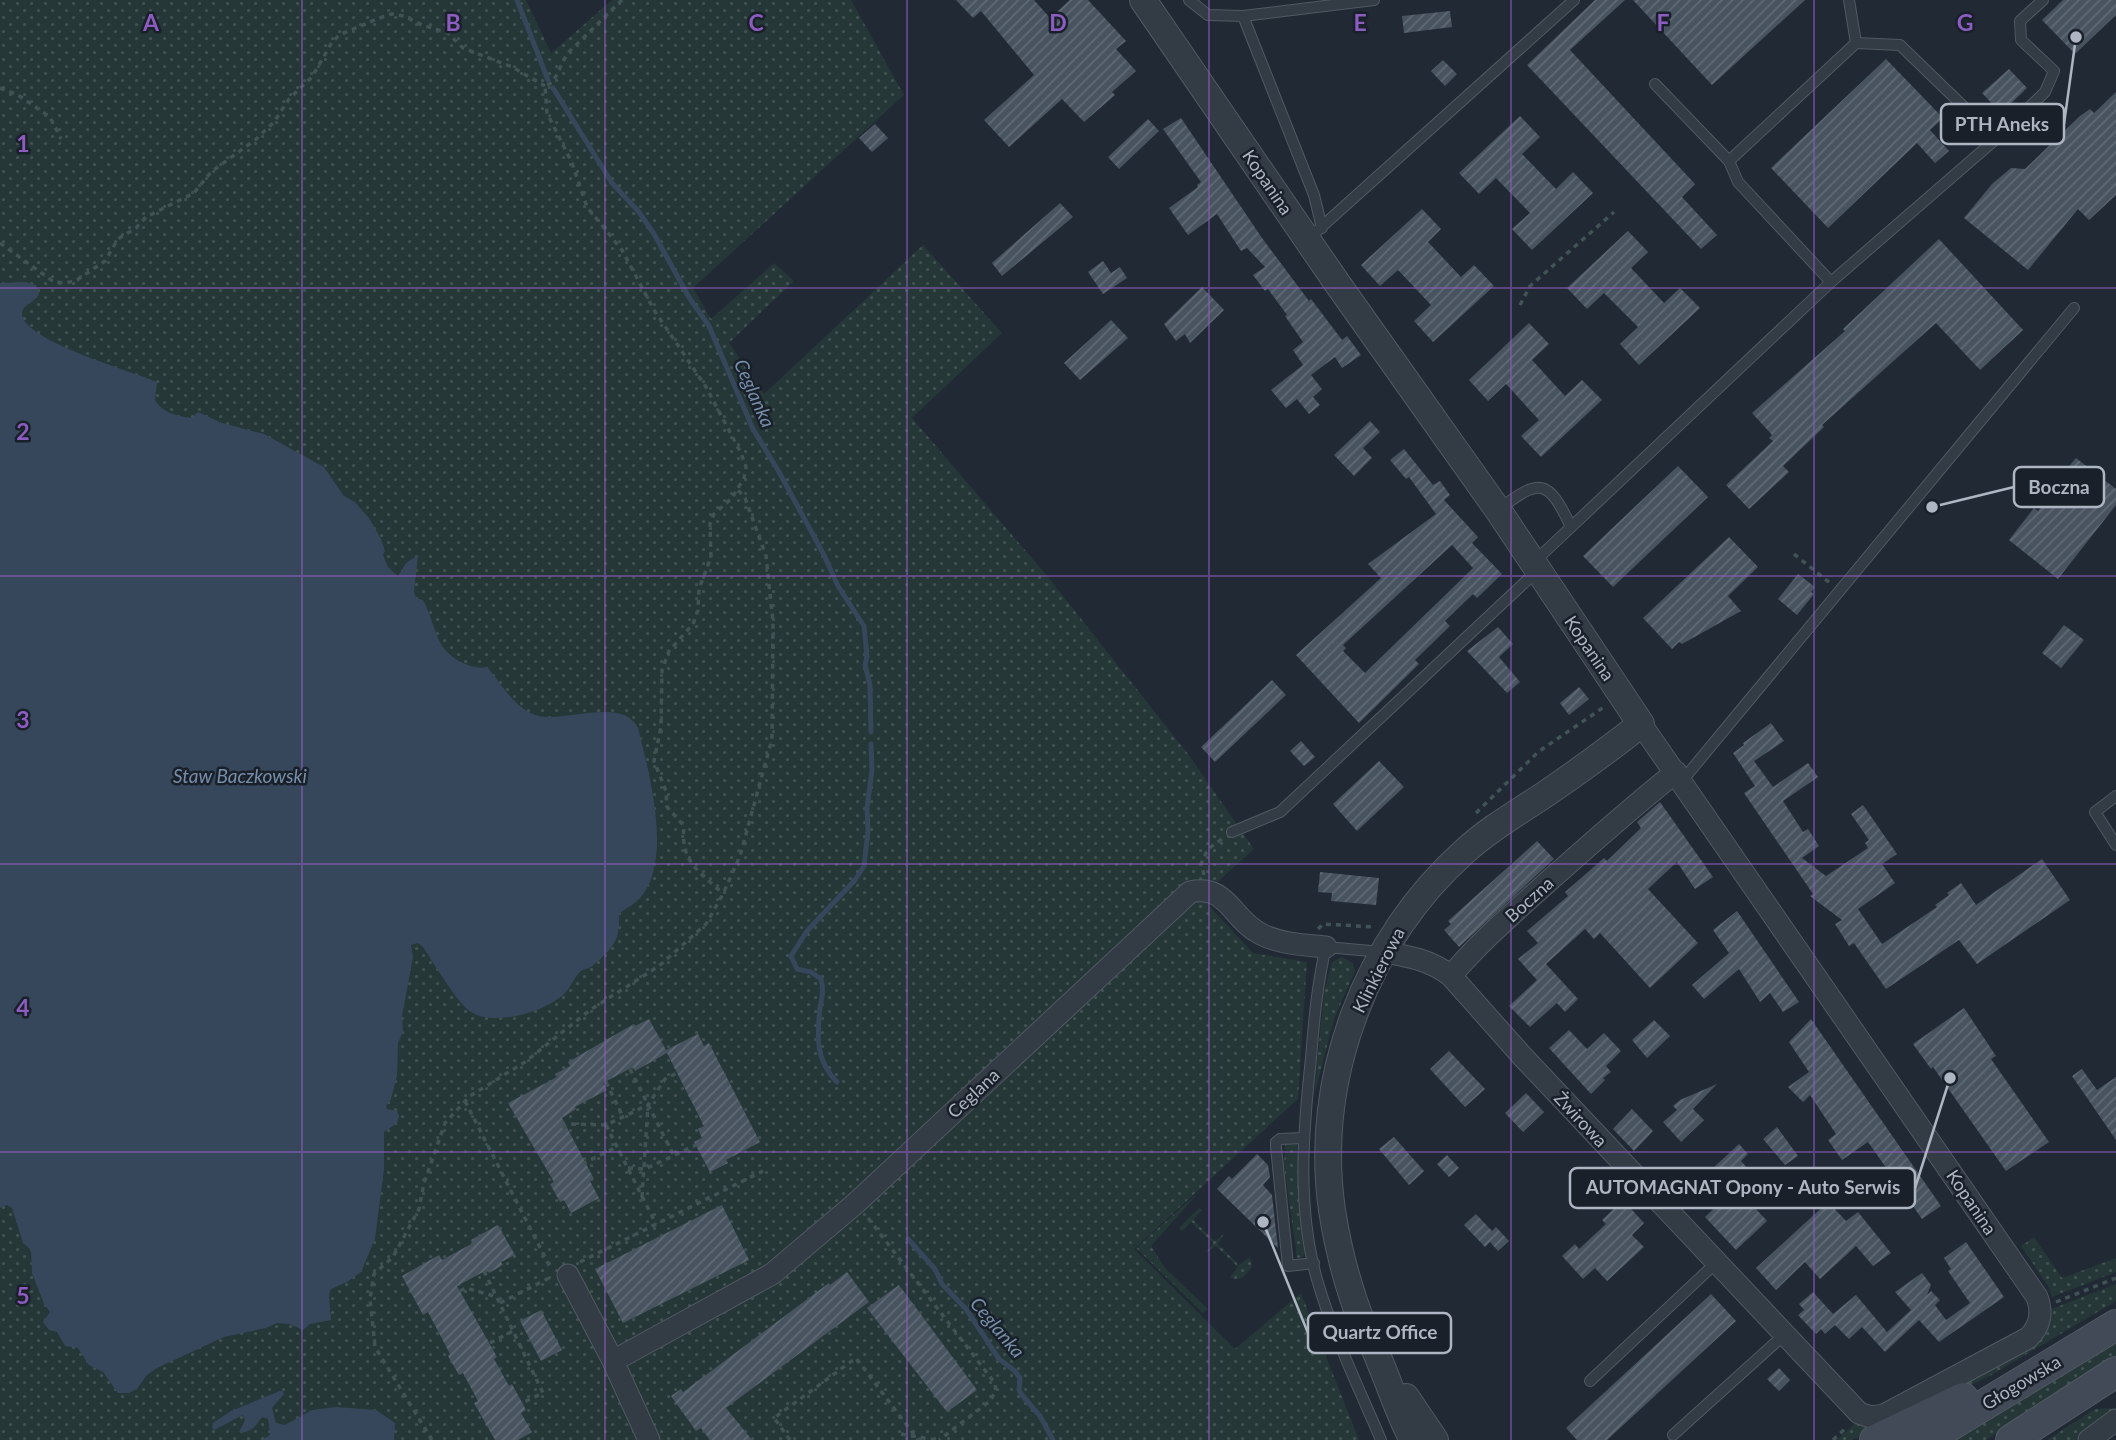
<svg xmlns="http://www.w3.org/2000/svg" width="2116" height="1440" font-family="Lato,sans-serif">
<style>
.green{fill:url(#green-dots)}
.water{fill:#36475c}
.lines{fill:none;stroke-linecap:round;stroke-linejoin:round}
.stream{stroke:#36475c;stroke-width:5}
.building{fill:url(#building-hatch);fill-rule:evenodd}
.service-casing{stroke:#515963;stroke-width:12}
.minor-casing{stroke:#515963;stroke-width:23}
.tertiary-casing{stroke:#515963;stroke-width:28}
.secondary-casing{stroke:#515963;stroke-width:32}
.path{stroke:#415355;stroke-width:3.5;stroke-dasharray:5 5;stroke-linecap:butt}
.service{stroke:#333b45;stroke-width:10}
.minor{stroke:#333b45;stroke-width:21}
.tertiary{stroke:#333b45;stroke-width:26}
.secondary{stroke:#424a57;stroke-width:30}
.grid{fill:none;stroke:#8c5cc0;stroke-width:2;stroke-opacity:0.55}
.labels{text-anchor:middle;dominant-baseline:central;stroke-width:5;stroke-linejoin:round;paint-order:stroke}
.street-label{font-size:18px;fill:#adb6c2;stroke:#192029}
.water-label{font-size:19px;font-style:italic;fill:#778ea9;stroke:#192029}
.grid-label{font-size:23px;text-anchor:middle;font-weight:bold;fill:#8c5cc0;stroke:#192029;stroke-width:5;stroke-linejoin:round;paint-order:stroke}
.leader{fill:none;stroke:#adb6c2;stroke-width:2.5}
.callout-dot{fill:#adb6c2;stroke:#192029;stroke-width:2.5}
.callout{fill:#192029;stroke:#adb6c2;stroke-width:2.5}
.callout-label{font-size:19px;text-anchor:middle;font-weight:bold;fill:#adb6c2}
</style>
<defs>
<pattern id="green-dots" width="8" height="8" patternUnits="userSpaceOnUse" patternTransform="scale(1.75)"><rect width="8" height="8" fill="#253737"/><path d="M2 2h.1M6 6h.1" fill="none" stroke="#425252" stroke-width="1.8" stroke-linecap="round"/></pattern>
<pattern id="building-hatch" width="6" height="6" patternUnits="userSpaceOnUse" patternTransform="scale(1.75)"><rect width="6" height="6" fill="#485360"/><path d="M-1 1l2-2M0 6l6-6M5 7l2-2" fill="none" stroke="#606a75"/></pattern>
</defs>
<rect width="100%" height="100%" fill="#202934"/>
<!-- green -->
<path class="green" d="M0,0H526L551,53L612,0H851L904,95L693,288L711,319L774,263L794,281L729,343L764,394L923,245L1002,333L912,418L1048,577L1188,754L1254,849L1201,897L1253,953L1307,962L1298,1099L1134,1249L1235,1349L1301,1293L1359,1440H0Z
M1342,957L1353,963L1355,971L1334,1019L1314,1096L1324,992L1332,962Z
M1291,1142L1297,1144L1299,1213L1305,1254L1303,1257L1297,1258L1284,1165L1285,1144Z
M1200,1191L1151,1246L1165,1268L1208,1309L1203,1313L1136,1248Z
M1199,1208L1202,1210L1193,1220L1215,1241L1224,1234L1218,1244L1239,1265L1250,1257L1252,1266C1247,1275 1240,1283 1230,1277L1238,1267L1216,1246L1206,1253L1213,1243L1191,1222L1182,1231L1179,1228Z
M2034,1237L2062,1278L2116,1258V1272L2052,1297L2048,1286L2021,1246Z
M2116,1284V1301L1988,1377L1852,1440H1837L1858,1420L2025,1346L2049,1310Z
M2116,1340V1357L1986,1440H1951Z
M2116,1408V1411L2076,1440H2047L2095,1409Z"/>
<!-- water -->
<path class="water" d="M25,282L36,285L39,294C35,303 22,304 22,314C23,341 135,372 157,382L155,400C163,413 177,416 192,418L198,412L222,423L264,434L324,467L344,496L355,502L369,518L381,539L385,551L383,555L388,567L398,576L406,563L418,555L414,592L416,598L423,600C431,614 435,636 443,647C452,660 472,670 487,667C502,684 515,710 539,716C568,722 622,697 638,728C649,772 673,859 641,897C636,903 627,908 620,913C618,921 620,932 616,939C613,948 599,961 591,967C587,969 584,969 581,971C574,977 571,987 565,993C546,1012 494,1027 471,1012C457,1003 433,962 423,947L418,943L411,945L413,957L402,1016L403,1032L398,1043L397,1076L391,1099L386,1106L387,1109L397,1111L399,1116L397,1123L384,1132V1169L375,1239L361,1272L347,1282L331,1289L329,1295L331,1320L310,1324L303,1330L289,1324L277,1323L266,1328L224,1337L157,1368L147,1375L137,1389L129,1393H118L103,1372L89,1365L78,1348L65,1346L57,1332L49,1330L43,1322L50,1312L44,1304L32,1273L31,1250L23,1243L12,1208L7,1205L0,1208V283Z
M280,1391H283L284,1394L272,1408L276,1423L285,1425L312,1410L336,1407L376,1410L395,1423L394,1440H262L270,1435L268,1419L262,1417C256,1426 250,1434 239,1432L245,1420L243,1415L214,1430L212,1428L213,1423L231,1411Z"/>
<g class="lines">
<!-- stream -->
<path class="stream" d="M517,0L548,80
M553,88L612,183L639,212L654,234L690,299L709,326L753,429L779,472L824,555L838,586L864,626L867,656L865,665L870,685L871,732
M837,1082C815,1060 817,1036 820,1007C822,998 824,989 821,979L811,972L797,969L791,956L807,931L855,880L864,866L868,831L867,808L872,770L871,744
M908,1239L935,1269L942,1284L966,1309L999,1359L1015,1371L1020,1378L1019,1390L1021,1394L1040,1416L1053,1440"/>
</g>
<!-- building -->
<path class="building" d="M956,0H1034L1050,18L1070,0H1088L1126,41L1116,49L1136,71L1112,92L1115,95L1084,122L1062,99L1009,147L984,120L1034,75L981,11L973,18Z
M1595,0H1625L1570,50L1695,184L1682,197L1717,235L1701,249L1527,65Z
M1633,0H1805L1712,85Z
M2063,0H2116V15L2075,54L2042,20Z
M1450,11L1452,27L1404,33L1402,16Z
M1886,59L1943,118L1930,130L1949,151L1935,163L1917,143L1828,228L1771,168Z
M1443,60L1457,74L1445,86L1431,71Z
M2009,69L2027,88L2001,113L1982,93Z
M2116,92V195L2089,220L2078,209L2028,270L1964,218L1992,184L2011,168L2025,169L2080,116L2090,109L2094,113Z
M1520,116L1540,137L1522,154L1556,189L1573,172L1593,193L1532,250L1512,229L1530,213L1496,178L1479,194L1459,173Z
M1181,118L1262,238L1309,301L1311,299L1342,340L1347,336L1361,355L1342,368L1335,357L1311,375L1322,389L1313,397L1320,405L1309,414L1297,399L1286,408L1271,390L1303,365L1293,350L1303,342L1285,316L1287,315L1268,289L1265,291L1253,275L1265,267L1247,248L1241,251L1217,214L1188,235L1169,208L1198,187L1197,185L1201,182L1163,129Z
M1148,119L1159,131L1119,169L1108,157Z
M875,124L888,138L872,152L859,138Z
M1060,203L1073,217L1002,276L992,263Z
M1422,209L1441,229L1428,242L1461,277L1474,265L1494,286L1433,342L1414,321L1431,305L1398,270L1380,286L1361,265Z
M1628,231L1648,252L1631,268L1664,303L1680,288L1700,308L1639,365L1620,344L1638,327L1604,293L1587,309L1567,288Z
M1939,239L2023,330L1980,370L1936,323L1822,425L1824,427L1783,466L1789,472L1749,509L1726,485L1773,441L1769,438L1772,435L1752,413L1845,331L1843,329Z
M1103,261L1111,273L1120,267L1127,278L1103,294L1088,272Z
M1202,287L1224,310L1190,343L1185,334L1176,341L1164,324Z
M1111,320L1128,338L1080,380L1064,363Z
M1529,323L1549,344L1532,360L1565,396L1582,380L1602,400L1541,457L1521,436L1539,420L1506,384L1488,401L1469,380Z
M1370,421L1380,432L1363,448L1372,458L1354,476L1334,455Z
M1404,449L1433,485L1440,481L1450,495L1444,500L1478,537L1472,543L1502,574L1477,598L1473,594L1445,621L1450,626L1415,660L1419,664L1359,723L1296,655L1381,578L1368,564L1436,514L1409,477L1406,479L1390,460ZM1452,545L1473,568L1365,673L1343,651L1346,648L1343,645Z
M2076,458L2116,489V505L2058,579L2009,540L2034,508L2038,511L2050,496L2068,473L2065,471Z
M1678,466L1708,497L1613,587L1583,556Z
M1729,537L1758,567L1728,596L1741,611L1682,644L1679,642L1672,649L1643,618Z
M1798,574L1815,587L1811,592L1814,594L1797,615L1778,599Z
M2064,625L2084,640L2061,668L2042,653Z
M1498,627L1513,644L1499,657L1520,682L1507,693L1467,651Z
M1272,680L1286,695L1215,762L1201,747Z
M1579,687L1589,699L1569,715L1560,703Z
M1771,723L1784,741L1754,761L1773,787L1808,763L1818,777L1783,801L1803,832L1808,829L1819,846L1802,858L1826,876L1868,848L1865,843L1869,840L1851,814L1863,805L1897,854L1882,864L1895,883L1858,909L1882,944L1937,907L1935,905L1949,895L1947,893L1961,883L1976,905L2042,859L2070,900L1977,964L1959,940L1886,989L1854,943L1849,946L1835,924L1842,920L1810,896L1813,894L1744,793L1755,786L1733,753L1744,745L1743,743Z
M1301,741L1315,757L1304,766L1290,751Z
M1379,761L1404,787L1357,831L1333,804Z
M1660,802L1713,877L1695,889L1677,862L1648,889L1698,943L1650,988L1600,933L1594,939L1585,929L1546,964L1578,999L1565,1012L1557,1003L1530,1027L1509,1006L1537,980L1518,959L1538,943L1527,931L1568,896L1565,892L1604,858L1607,861L1641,828L1637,822Z
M1537,841L1554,859L1459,947L1444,930L1451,924L1448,921Z
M1320,872L1379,878L1376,905L1331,901L1332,893L1318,892Z
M1737,911L1799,1002L1783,1012L1770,993L1760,1002L1739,969L1704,999L1692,985L1729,953L1713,930Z
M1964,1008L1996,1056L1991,1059L2049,1142L2006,1171L1933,1067L1931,1069L1913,1044Z
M649,1019L666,1050L698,1034L704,1046L709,1043L760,1142L726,1160L728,1163L710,1172L694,1142L702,1138L698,1129L704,1126L667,1053L635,1071L633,1067L603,1083L607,1090L575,1107L576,1109L562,1118L594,1179L590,1181L599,1198L571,1213L564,1200L560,1202L550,1184L554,1182L508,1103L557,1077L555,1074L570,1066L568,1062L632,1025L633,1027Z
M1811,1019L1941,1206L1922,1219L1868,1142L1842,1160L1828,1140L1836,1134L1810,1095L1803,1102L1788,1087L1809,1072L1789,1042Z
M1654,1020L1670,1036L1647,1058L1632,1040Z
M1569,1030L1587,1049L1604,1033L1621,1051L1606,1066L1611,1072L1603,1078L1605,1080L1591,1094L1549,1048Z
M1449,1051L1485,1089L1465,1107L1430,1069Z
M2082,1069L2097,1090L2116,1077V1140L2072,1076Z
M1717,1084L1693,1109L1704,1120L1681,1142L1663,1122L1677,1110L1673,1106L1680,1100Z
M1526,1093L1544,1112L1523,1132L1505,1113Z
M1632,1109L1653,1131L1634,1151L1613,1129Z
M1777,1127L1798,1156L1785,1165L1763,1139Z
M1394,1137L1424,1171L1409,1185L1379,1149Z
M1739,1144L1748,1154L1741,1161L1761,1183L1745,1197L1767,1221L1736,1250L1705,1217L1727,1196L1717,1185L1722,1180L1712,1169Z
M1257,1154L1268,1165L1270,1177L1263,1185L1272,1195L1278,1248L1217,1189L1229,1176L1232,1179Z
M1447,1155L1459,1168L1449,1177L1437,1164Z
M1623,1200L1644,1223L1632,1235L1644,1247L1607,1281L1595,1268L1583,1279L1562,1256L1575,1244L1579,1249L1606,1224L1602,1220Z
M1828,1202L1846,1221L1858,1212L1891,1253L1873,1266L1856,1246L1820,1279L1805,1262L1776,1290L1756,1268Z
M722,1205L749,1260L623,1323L595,1269Z
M1476,1214L1492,1231L1496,1227L1509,1241L1498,1251L1490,1242L1485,1247L1464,1225Z
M498,1225L515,1255L501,1262L503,1265L489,1273L487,1270L457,1286L497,1357L494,1359L509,1386L512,1384L526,1410L521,1413L532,1432L518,1440H495L474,1403L478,1401L463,1373L459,1375L448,1356L450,1354L428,1312L423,1315L402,1276L439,1255L442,1260L473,1243L471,1240Z
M1966,1242L2004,1297L1939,1342L1919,1320L1885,1352L1862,1327L1849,1339L1835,1325L1825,1334L1821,1329L1816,1334L1798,1315L1804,1310L1799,1304L1813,1292L1833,1314L1856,1295L1887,1332L1911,1310L1895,1292L1922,1273L1931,1285L1927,1295L1931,1291L1940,1300L1935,1305L1946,1320L1970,1303L1948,1271L1951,1269L1944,1258Z
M847,1272L869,1302L726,1408L752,1440H710L701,1428L696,1431L671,1396L681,1389L683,1392L829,1283L830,1285Z
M899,1285L977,1390L947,1412L867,1308Z
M1711,1294L1736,1321L1607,1440H1577L1566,1428Z
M541,1310L562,1350L541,1361L520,1321Z
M1779,1368L1790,1380L1779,1391L1767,1379Z"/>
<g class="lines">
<!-- service casing -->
<g class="service-casing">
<path id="service" d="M1189,0L1208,15L1243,16L1374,0
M1849,0L1856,43
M1243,16L1314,195L1322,228
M1655,84L1729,161L1738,182L1831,282
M1729,161L1856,43L1900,45L1996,138
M1308,239L1574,0
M1498,510C1540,478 1548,478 1571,527
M1534,562L1831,282L2004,132L2045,92L2054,71L2021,40L2020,21L2043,0
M1682,781L2074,308
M2116,796L2095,812L2116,845
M1232,832L1280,812L1538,570
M1303,1138L1280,1139L1276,1142V1147L1288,1266L1314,1263
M1590,1381L1718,1261
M1673,1435L1784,1335
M1381,1440C1358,1386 1332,1333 1316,1276C1297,1204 1303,1132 1311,1058C1314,1021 1317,984 1326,947L1382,952"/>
</g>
<!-- minor casing -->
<g class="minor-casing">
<path id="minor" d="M1383,952C1408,956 1431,960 1451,976L1523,1057L1859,1413L1871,1417L1884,1415L2028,1338C2040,1327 2043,1313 2037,1297L1641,724
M1451,976C1481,940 1517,910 1552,878C1593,842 1633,806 1676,772
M568,1275L613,1361L649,1440
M613,1361L772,1274L856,1203L1190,892C1228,884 1231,919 1261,934C1280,944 1305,945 1326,947
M2089,1440L2116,1420"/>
</g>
<!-- tertiary casing -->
<g class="tertiary-casing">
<path id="tertiary" d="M1143,0L1337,283L1498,510L1641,724C1611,748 1579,771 1547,793C1519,812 1490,828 1465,851C1366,939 1313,1079 1332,1210C1338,1249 1348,1287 1362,1323C1368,1336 1375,1348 1380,1362C1391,1388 1399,1415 1413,1440
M1406,1397L1435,1440"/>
</g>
<!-- secondary casing -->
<g class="secondary-casing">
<path id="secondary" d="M1875,1440L1963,1398
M1926,1440L2116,1325
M2011,1440L2116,1372"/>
</g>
<!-- path -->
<path class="path" d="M622,0L567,54L553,82L545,86L547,113L572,163L587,207L622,250L654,310L706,387L741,453L746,467L744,478L732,498L714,514L710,524L711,557L699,589L698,610L693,624L669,651L662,670L661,727L654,761L666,791L667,807L684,826C680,863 699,870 723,894
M0,88L18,95L50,117L61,139
M0,243L54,282L66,283L77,280L105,261L118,239L136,228L146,217L194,193L211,172L255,140L274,122L289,99L312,77L331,44L339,35L382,17L392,14L404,16L422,25L448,33L463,48L512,67L545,86
M1520,305L1530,286L1614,212
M1794,554L1830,583
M1476,813L1538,752L1604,707
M1204,875L1201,864L1208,849L1222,839
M1318,929L1323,924L1375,927
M630,1069L674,1156
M606,1082L623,1117
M465,1101L550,1267
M606,1125L656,1224
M562,1128L570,1124L606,1125L648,1105
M582,1164L617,1147
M628,1168L645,1169L696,1145
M642,1197L648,1105L665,1079L677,1073
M868,1218L994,1382L996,1390L990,1401L939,1440
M580,1262L763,1171
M484,1271L543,1393L522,1403
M460,1291L466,1288L497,1297
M2056,1302L2116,1278
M500,1303L551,1277
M490,1343L513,1331
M901,1434L935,1440
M432,1440L375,1347L370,1299L374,1274L393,1257L419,1209L424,1183L445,1123L470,1096L525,1062L590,1010L659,966L706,924L723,894L740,856L772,739L773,622L766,556L745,498L736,488
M790,1440L774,1418L856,1358L918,1440
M1833,1440L1847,1427"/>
<!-- service -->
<use href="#service" class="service"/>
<!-- minor -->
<use href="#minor" class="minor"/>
<!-- tertiary -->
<use href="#tertiary" class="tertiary"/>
<!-- secondary -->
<use href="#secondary" class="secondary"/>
</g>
<!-- grid -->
<path class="grid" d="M302,0V1440M605,0V1440M907,0V1440M1209,0V1440M1511,0V1440M1814,0V1440M0,288H2116M0,576H2116M0,864H2116M0,1152H2116"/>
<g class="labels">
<!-- street labels -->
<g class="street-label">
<text transform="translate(1268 182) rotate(56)">Kopanina</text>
<text transform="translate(1590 648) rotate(56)">Kopanina</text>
<text transform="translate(1529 899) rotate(-42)">Boczna</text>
<text transform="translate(1378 970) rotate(-63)">Klinkierowa</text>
<text transform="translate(973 1093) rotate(-43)">Ceglana</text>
<text transform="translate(1581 1119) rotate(47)">Żwirowa</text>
<text transform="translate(1972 1202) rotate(56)">Kopanina</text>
<text transform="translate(2021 1382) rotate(-31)">Głogowska</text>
</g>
<!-- water labels -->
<g class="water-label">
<text transform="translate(755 393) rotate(66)">Ceglanka</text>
<text x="240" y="775">Staw Baczkowski</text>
<text transform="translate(998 1327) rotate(50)">Ceglanka</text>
</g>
</g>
<g class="grid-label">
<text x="151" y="31">A</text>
<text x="453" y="31">B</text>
<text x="756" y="31">C</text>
<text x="1058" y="31">D</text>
<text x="1360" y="31">E</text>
<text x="1663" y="31">F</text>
<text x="1965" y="31">G</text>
<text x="23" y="152">1</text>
<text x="23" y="440">2</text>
<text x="23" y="728">3</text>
<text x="23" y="1016">4</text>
<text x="23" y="1304">5</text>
</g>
<!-- callouts -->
<path class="leader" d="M2076 37L2064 124M1932 507L2014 487M1950 1078L1915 1188M1263 1222L1308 1333"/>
<g class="callout-dot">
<circle cx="2076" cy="37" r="7"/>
<circle cx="1932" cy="507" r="7"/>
<circle cx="1950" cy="1078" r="7"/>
<circle cx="1263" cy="1222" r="7"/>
</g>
<g class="callout">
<rect x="1941" y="104" width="123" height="40" rx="7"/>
<rect x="2014" y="467" width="90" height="40" rx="7"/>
<rect x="1570" y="1168" width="345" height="40" rx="7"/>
<rect x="1308" y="1313" width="143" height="40" rx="7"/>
</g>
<g class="callout-label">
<text x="2002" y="131">PTH Aneks</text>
<text x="2059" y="494">Boczna</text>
<text x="1743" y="1194">AUTOMAGNAT Opony - Auto Serwis</text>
<text x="1380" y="1339">Quartz Office</text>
</g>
</svg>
